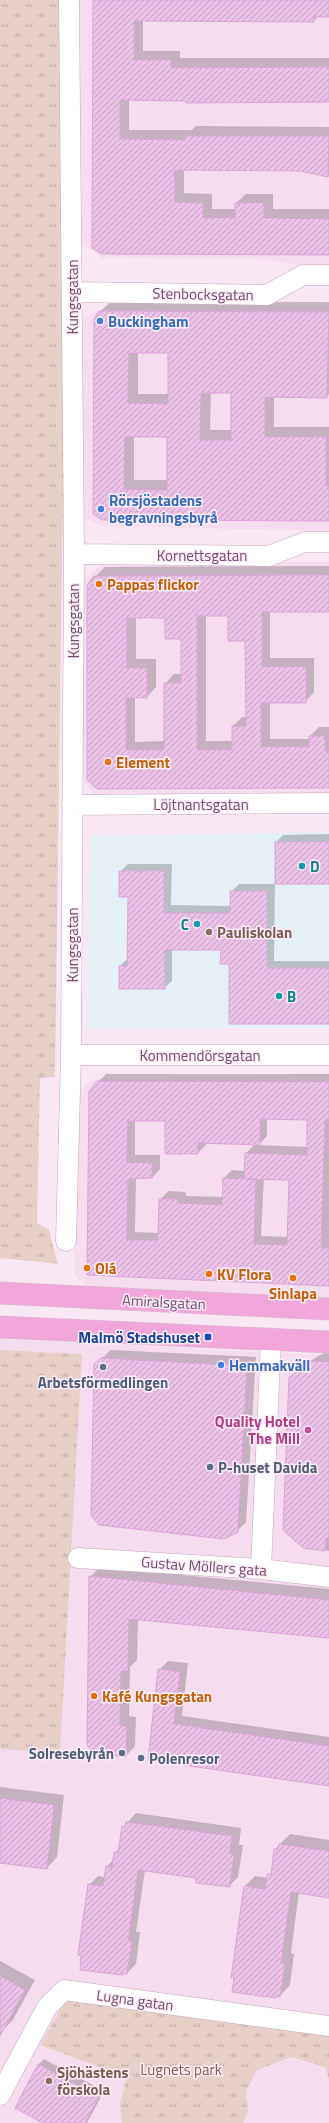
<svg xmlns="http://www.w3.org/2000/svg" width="329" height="2123" font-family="'Titillium Web',sans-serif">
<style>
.residential{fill:#f6dcef}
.education{fill:#e4f0f6}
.grass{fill:url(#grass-tufts)}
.shadow{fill:#0003;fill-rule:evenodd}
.building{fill:url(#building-hatch);stroke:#dda4d9;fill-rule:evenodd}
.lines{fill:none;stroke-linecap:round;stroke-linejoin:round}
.minor-casing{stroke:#c3a6bf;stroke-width:21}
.major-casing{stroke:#d2c6d1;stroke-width:23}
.minor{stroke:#fff;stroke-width:20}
.major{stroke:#f1a7da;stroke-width:22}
.shop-dot{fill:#3f7fe0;stroke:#fdedf8;stroke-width:1.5}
.food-dot{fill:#e8710a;stroke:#fdedf8;stroke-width:1.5}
.culture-dot{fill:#0f9aa8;stroke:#fdedf8;stroke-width:1.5}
.education-dot{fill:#8d6e63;stroke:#fdedf8;stroke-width:1.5}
.transit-dot{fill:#1a4fb4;stroke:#fdedf8;stroke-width:1.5}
.service-dot{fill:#5c6f8a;stroke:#fdedf8;stroke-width:1.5}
.hotel-dot{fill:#d1479c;stroke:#fdedf8;stroke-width:1.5}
.labels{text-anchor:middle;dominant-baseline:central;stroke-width:3;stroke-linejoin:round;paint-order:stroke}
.street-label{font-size:15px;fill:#714e6f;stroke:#fdedf8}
.shop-label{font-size:15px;font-weight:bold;fill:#366cbe;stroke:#fdedf8;text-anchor:start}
.food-label{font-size:15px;font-weight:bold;fill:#c56008;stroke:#fdedf8;text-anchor:start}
.culture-label{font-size:15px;font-weight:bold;fill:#0d838f;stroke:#fdedf8;text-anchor:start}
.education-label{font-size:15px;font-weight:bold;fill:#785e54;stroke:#fdedf8;text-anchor:start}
.transit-label{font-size:15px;font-weight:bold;fill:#164399;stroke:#fdedf8;text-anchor:end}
.service-label{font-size:15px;font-weight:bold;fill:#4e5e75;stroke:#fdedf8;text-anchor:start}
.hotel-label{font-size:15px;font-weight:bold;fill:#b23c85;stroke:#fdedf8;text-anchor:end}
.park-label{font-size:15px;fill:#80624e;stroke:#fdedf8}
</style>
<defs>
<pattern id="grass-tufts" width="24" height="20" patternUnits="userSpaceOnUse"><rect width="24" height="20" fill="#e6d0c7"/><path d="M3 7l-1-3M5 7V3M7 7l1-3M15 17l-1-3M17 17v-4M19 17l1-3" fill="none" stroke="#bfaba6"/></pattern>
<pattern id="building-hatch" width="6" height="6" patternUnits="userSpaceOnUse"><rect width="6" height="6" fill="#ecc2e9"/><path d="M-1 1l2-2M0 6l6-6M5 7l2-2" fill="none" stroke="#c4a0c1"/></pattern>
</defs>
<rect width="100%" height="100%" fill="#fae7f4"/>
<!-- residential -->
<path class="residential" d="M79,0H329V267L304,266L259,259L102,258L82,242Z
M112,304L329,305V531L103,526L83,518L81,319Z
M329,562V796H95L79,776V583L102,564Z
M329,1074V1303L91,1290L74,1275V1097L92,1079Z
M0,1339L329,1355V2123H0Z"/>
<!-- education -->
<path class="education" d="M329,832V1028H87L90,836Z"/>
<!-- grass -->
<path class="grass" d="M0,0H60L65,343L55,1077L40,1078L37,1223L49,1230L58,1264L0,1258Z
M0,1350L82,1354L60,1753L0,1749Z
M67,1998L329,2032V2079L325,2067L291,2057L257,2070L246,2091L248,2112L243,2123H122L120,2104L127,2077L40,2045Z"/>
<!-- shadow -->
<path class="shadow" d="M94,0H329V17L318,16L314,21L143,20V51H180V58H329V101L129,99V130H192L196,126L329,127V175L327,176L301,170L184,169V193L212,194V209H236V203L246,194H273V209H329V254H102Z
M111,301L329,302V394L326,397L274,396V427H329V520L103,519L100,312ZM138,352H169V394H138ZM211,392H232V430H210ZM134,436H168V480H134Z
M329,566V610L270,611V658H314V692L305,702H270V739H310V736L319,727H329V787L97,788L95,577L105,567ZM206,615H229L246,640L247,717H242L233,726L232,741H206ZM136,617H166L182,638V674H174L165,684V741L135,742V697H147L156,687V659H136Z
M329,834V884L276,842L283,835Z
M128,864H172L171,905L231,906V892L239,884H275L274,961H329V1023L230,963L222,949H172V981L164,988L120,966L127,959L129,896L120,872Z
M106,1074H329V1285L88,1274L98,1082ZM267,1118L308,1119V1147L258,1145L267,1136ZM135,1120H166L198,1153L206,1145V1142L255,1144L246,1153L245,1171L232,1170L224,1178V1197L186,1196L185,1192L168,1191L160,1200L159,1233L135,1232L136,1178H152L160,1169V1155H135ZM264,1178L290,1179L288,1237L261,1236Z
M111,1350L256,1357L246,1522L237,1531L95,1364Z
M325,1352H329V1551L304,1547L290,1378L299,1368Z
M100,1567L329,1589V1637L138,1619L137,1660L130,1667L129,1716L136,1717L135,1746L126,1756L90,1577Z
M168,1661L188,1663L182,1716L329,1737V1785L149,1760L159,1670Z
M0,1787L64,1795L57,1857L47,1868L0,1862Z
M136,1813L241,1828L239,1845H243L238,1877L229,1886L198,1877L145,1870L136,1932H140L136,1964L127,1973L89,1885L98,1876L105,1877L107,1866L114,1859L115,1853L120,1848L123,1827Z
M290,1834L329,1840V1897L299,1892L291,1953L294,1954L290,1985L280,1996L276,1997L245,1886L255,1876L268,1878L272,1871L275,1849Z
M0,1961L35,1980L12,2021L2,2031L0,2030Z
M44,2059L104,2091L87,2123H45L38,2065Z"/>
<!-- building -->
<path class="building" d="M93,0H329V17H314V22L134,21V60H171V68L329,67V102L186,103V101L120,100V139L185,140V136H329L328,177L301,171L175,170V202L203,203V218H235V203H264V218L329,219V255L102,254L92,248Z
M99,311L329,312L327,398L265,397V437H326V486H329V521L102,520L93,514L94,319ZM129,353H168V404L128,403ZM201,393H231V440H200ZM125,437H167V490L124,489Z
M329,575V612H262V667H306V703H261V747H309V736H325V751H329V788L97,789L87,780V585L94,576ZM197,616H228V641H245L246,726H232V750H197ZM127,618H165V639H181V683H164V750H126V698H147V668H127Z
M275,842H329V884H275Z
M119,871H164V913H230V891H267V968H329V1024H229V964H220L221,950H165V989H119V966H127L128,897H119Z
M97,1081L329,1082V1120H325L321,1248H329V1286L87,1275L89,1091ZM260,1119L307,1120V1155L245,1153L244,1179L289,1180L287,1245L254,1244L256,1179L223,1178L222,1205L178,1203L177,1199H159L158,1240H127L128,1179L152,1178V1163H127L128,1121H165V1154H198V1143L260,1145Z
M101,1358L247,1366L238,1532L224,1539L99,1525L91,1515L94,1364Z
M314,1361L329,1362V1538H326L325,1551L303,1548L283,1530L289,1377Z
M89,1576L329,1600V1638L129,1619L128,1671H121L120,1725L127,1727L126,1757L94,1753L87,1745Z
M158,1669L180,1672L174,1724L329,1746V1786L148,1760Z
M0,1798L54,1805L47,1869L0,1863Z
M126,1822L232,1836L230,1854H234L230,1887L196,1883V1878L138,1870L128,1941H132L127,1974H123V1975L80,1970L81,1956L78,1955L88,1884L103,1886L106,1866L112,1867L114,1852L118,1853L122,1826L125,1827Z
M279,1844L329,1851V1898L291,1892L281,1963L285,1964L280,1997L276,1996V1998L232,1992L234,1978H231L244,1886L265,1889L267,1874L271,1875L274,1849H278Z
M0,1976L25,1990L0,2036Z
M38,2064L99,2097L85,2123H43L15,2108Z"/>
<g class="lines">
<!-- minor casing -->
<g class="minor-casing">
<path id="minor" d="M72,292L267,295L303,275H329
M74,554L269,556L305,542H329
M72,805L329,803
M71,1055H329
M66,1241L71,1055L74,554L69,0
M78,1558L261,1569L329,1577
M261,1569L271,1339
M0,2095L47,2007L64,1990L329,2026"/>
</g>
<!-- major casing -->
<g class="major-casing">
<path id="major" d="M0,1293L329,1309
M0,1327L329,1342"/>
</g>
<!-- minor -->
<use href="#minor" class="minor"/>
<!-- major -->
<use href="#major" class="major"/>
</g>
<!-- markers -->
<g class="shop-dot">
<circle cx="100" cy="321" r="4"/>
<circle cx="101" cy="509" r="4"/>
<circle cx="221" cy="1365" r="4"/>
</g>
<g class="food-dot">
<circle cx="99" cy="584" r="4"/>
<circle cx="108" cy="762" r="4"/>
<circle cx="87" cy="1268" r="4"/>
<circle cx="209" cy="1274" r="4"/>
<circle cx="293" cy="1278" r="4"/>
<circle cx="94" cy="1696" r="4"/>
</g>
<g class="culture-dot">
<circle cx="302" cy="866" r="4"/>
<circle cx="197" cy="924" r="4"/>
<circle cx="279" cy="996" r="4"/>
</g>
<g class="education-dot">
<circle cx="209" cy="932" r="4"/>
<circle cx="49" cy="2081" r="4"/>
</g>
<rect class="transit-dot" x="204" y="1333" width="8" height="8" rx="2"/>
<g class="service-dot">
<circle cx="103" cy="1367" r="4"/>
<circle cx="210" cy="1467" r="4"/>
<circle cx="122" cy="1753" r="4"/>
<circle cx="141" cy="1758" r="4"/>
</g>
<circle class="hotel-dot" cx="308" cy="1430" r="4"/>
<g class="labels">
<!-- street labels -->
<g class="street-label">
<text transform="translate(203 294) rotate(1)">Stenbocksgatan</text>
<text transform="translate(72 297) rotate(-90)">Kungsgatan</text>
<text x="202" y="555">Kornettsgatan</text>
<text transform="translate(73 621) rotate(-90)">Kungsgatan</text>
<text x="201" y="804">Löjtnantsgatan</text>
<text transform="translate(72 945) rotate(-90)">Kungsgatan</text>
<text x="200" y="1055">Kommendörsgatan</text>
<text transform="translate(164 1302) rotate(3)">Amiralsgatan</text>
<text transform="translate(204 1566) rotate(4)">Gustav Möllers gata</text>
<text transform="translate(135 2000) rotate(8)">Lugna gatan</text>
</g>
<!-- shop labels -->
<g class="shop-label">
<text x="108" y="321">Buckingham</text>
<text x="109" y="500">Rörsjöstadens<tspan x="109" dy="17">begravningsbyrå</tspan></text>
<text x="229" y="1365">Hemmakväll</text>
</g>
<!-- food labels -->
<g class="food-label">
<text x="107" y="584">Pappas flickor</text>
<text x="116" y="762">Element</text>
<text x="95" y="1268">Olá</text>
<text x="217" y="1274">KV Flora</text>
<text x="293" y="1293" text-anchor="middle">Sinlapa</text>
<text x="102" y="1696">Kafé Kungsgatan</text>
</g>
<!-- culture labels -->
<g class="culture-label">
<text x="310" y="866">D</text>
<text x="189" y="924" text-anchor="end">C</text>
<text x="287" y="996">B</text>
</g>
<!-- education labels -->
<g class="education-label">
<text x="217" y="932">Pauliskolan</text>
<text x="57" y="2072">Sjöhästens<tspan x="57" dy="17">förskola</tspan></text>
</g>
<!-- transit labels -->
<g class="transit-label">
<text x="200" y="1337">Malmö Stadshuset</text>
</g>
<!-- service labels -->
<g class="service-label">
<text x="103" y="1382" text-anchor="middle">Arbetsförmedlingen</text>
<text x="218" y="1467">P-huset Davida</text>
<text x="114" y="1753" text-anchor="end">Solresebyrån</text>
<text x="149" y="1758">Polenresor</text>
</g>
<!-- hotel labels -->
<g class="hotel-label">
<text x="300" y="1421">Quality Hotel<tspan x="300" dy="17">The Mill</tspan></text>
</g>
<!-- park labels -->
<g class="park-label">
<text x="181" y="2069">Lugnets park</text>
</g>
</g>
</svg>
